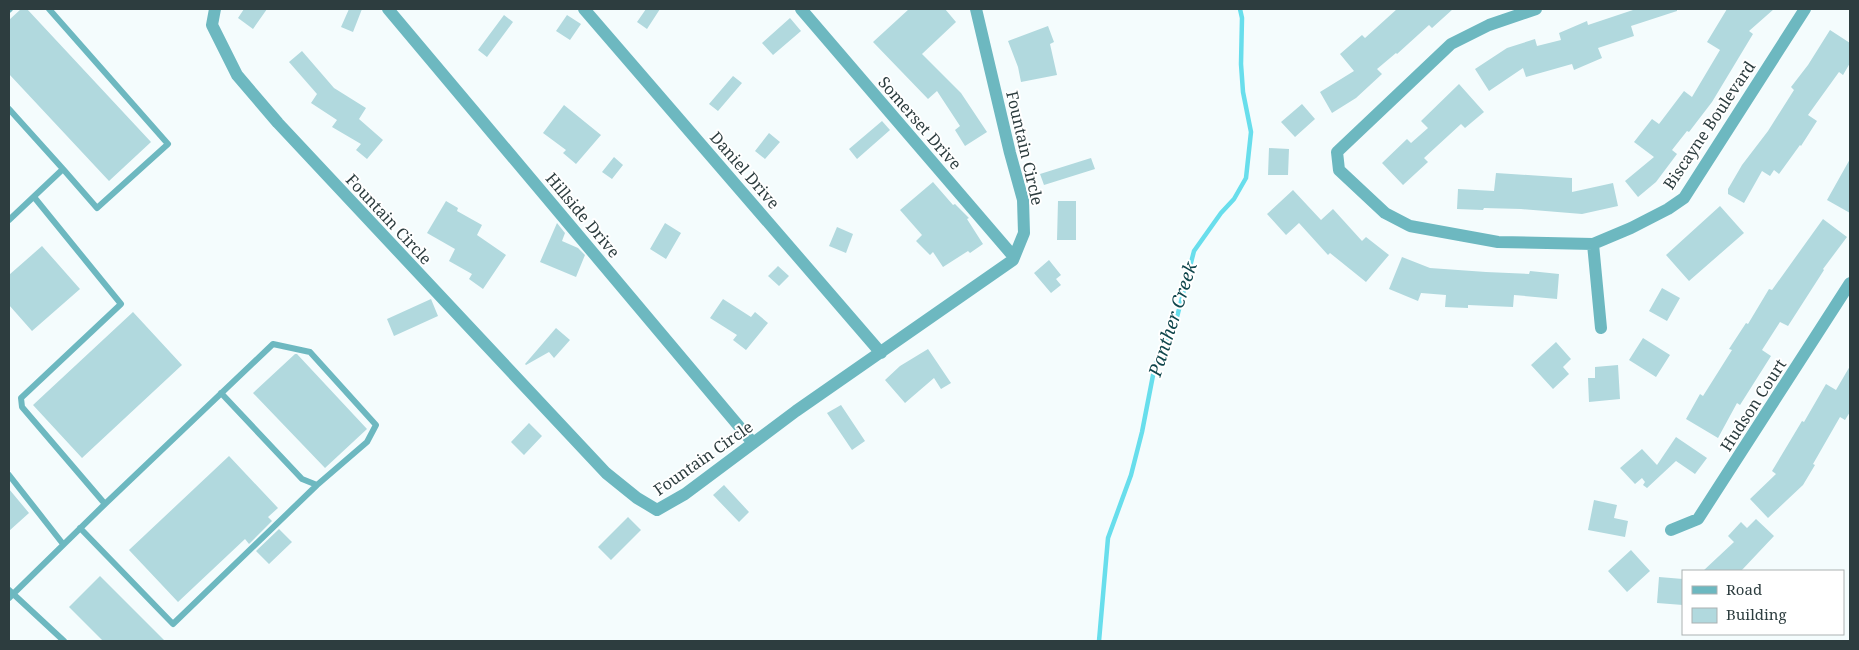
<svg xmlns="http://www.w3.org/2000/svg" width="1859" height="650" font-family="'Noto Serif',serif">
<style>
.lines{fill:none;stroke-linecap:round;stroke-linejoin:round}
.stream{stroke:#68deec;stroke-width:4.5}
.building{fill:#b1d9de}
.service{stroke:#6db8c0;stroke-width:6}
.minor{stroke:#6db8c0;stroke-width:12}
.labels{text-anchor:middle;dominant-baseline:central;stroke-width:4;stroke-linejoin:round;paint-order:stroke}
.street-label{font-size:16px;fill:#2d3d3f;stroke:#fff}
.water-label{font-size:18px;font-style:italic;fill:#0f464c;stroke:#fff}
</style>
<rect width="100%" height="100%" fill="#f4fcfd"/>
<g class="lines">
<!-- stream -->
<path class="stream" d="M1099,641L1108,538L1131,475L1142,432L1155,365L1177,317L1194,251L1221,213L1234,199L1246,178L1251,132L1243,92L1241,64L1242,18L1240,9"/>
</g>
<!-- building -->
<path class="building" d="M21,9H27L151,142L109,181L9,74V20Z
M244,9H267L253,29L238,18Z
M349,9H362L353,32L341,27Z
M646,9H660L647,29L637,22Z
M909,9H945L956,22L922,54L961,93L987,132L965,146L955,130L960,126L937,91L928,99L873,42Z
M1397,9H1453L1432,28L1429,25L1397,54L1396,53L1377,69L1382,74L1356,98L1332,113L1320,92L1354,71L1340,54L1362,35L1365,38Z
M1636,9H1677V11L1631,26L1634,36L1598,48L1602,58L1574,70L1572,64L1526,77L1523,68L1489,91L1475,69L1507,48L1535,39L1537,46L1561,40L1559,33L1587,21L1588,25Z
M1727,9H1774L1749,31L1753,34L1712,102L1689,132L1687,131L1672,150L1677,154L1656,182L1638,197L1625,181L1654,157L1634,142L1652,119L1659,124L1684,91L1692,97L1720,50L1707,42Z
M504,15L513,22L487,57L478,50Z
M567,15L581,24L570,40L556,31Z
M790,18L801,31L773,55L762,43Z
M1048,26L1054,42L1050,44L1057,75L1021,82L1018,67L1008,41Z
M1830,30L1850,43V63L1843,75L1839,72L1808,115L1817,121L1801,146L1800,145L1779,174L1774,170L1770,176L1762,171L1744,203L1728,194V189L1742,165L1768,131L1794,90L1791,87L1808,65Z
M302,51L334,88L366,108L359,119L383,140L367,159L356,150L361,144L332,127L337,120L311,103L317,94L289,62Z
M733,76L742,83L718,111L709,104Z
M1459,84L1484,112L1465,128L1461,124L1424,158L1428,162L1403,185L1382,163L1407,139L1411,143L1428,128L1421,121Z
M1302,104L1315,119L1295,137L1281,122Z
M564,105L601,135L576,164L563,153L566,150L543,133Z
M882,121L890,130L857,159L849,149Z
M769,133L780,142L765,159L755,151Z
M1269,148L1289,149L1288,175H1268Z
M614,157L623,165L612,179L602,172Z
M1091,158L1095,169L1044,185L1040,174Z
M1850,159V213L1827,200Z
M1496,173L1572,178V192L1613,183L1618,206L1582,214L1521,209L1484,208L1483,210L1457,209L1458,189L1494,191Z
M933,182L953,205L955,204L969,218L967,219L983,244L970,253L968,251L943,267L933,252L930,255L916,241L922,235L900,210Z
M1293,190L1321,220L1333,209L1362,241L1366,237L1389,255L1366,282L1330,253L1328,255L1299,223L1286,235L1267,214Z
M446,201L458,208L457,211L482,225L477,235L506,255L483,289L469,279L472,274L449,261L455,249L427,233Z
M1058,201H1076V240H1057Z
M1720,206L1744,233L1689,281L1666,255Z
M1823,219L1847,237L1823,269L1824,270L1788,326L1780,322L1762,350L1771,356L1740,405L1737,403L1718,438L1686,419L1700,394L1703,396L1732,350L1729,349L1746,323L1748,324L1769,289L1772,290Z
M557,223L565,233L562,241L578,248L585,255L576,277L540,262Z
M665,223L681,233L666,259L650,249Z
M837,227L853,234L846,253L829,246Z
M42,246L80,289L32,331L9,305V275Z
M1402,257L1430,268L1486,272L1529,274L1530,271L1559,274L1557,299L1514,295L1513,307L1468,305V308L1445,307L1446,295L1421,293L1418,301L1389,289Z
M1049,260L1061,275L1056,279L1061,285L1051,293L1034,273Z
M778,266L789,276L779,286L768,276Z
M1662,288L1680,298L1667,321L1649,311Z
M431,299L438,316L394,336L387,319Z
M723,299L751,317L755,312L768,323L746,350L733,340L737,335L710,318Z
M133,312L182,365L82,458L33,405Z
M556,328L570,340L554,358L549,352L526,365L525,364Z
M1643,338L1670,355L1656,377L1629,360Z
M1556,342L1571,359L1563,367L1569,374L1553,389L1531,365Z
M928,349L951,383L941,389L934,378L905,403L885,380L900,366Z
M295,354H297L367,429L325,468L253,393Z
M1618,365L1620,399L1589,402L1588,378H1595V367Z
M1850,366V412L1845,420L1840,417L1813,464L1815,465L1803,485L1768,518L1750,499L1776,474L1772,471L1802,421L1804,422L1826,384L1836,390Z
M841,405L865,441L852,450L827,413Z
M529,423L542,436L524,455L511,442Z
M1676,437L1707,458L1695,474L1676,461L1647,488L1643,485L1645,482L1642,478L1635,484L1620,468L1642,449L1657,465Z
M229,456L278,508L268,517L272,521L249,544L245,539L178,602L129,550Z
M724,485L749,512L739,522L713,495Z
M9,489L29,513L9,531Z
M1594,500L1617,505L1614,518L1628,521L1625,537L1588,530Z
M628,517L641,530L611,560L598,547Z
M1756,519L1774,536L1741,571H1703L1734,542L1728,536L1741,522L1747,528Z
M279,529L292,542L269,564L256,551Z
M1631,550L1650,571L1627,592L1608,571Z
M100,576L165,641H103L69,607Z
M1659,577L1683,579V605L1657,603Z"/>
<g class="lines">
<!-- service -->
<path class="service" d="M49,9L168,144L97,208L63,169
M9,10L10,9
M9,109L63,169L9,220
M9,475L63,544
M105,504L273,344L310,352L376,425L367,442L317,485L302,479L221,393
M80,528L173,624L317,485
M9,590L64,641
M9,598L105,504L22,407L21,398L121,304L34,197"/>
<!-- minor -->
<path class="minor" d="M215,9L212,25L237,75L278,123L606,473L637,498L657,510L685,494L796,411L1013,260L1024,233L1023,200L1010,153L976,9
M388,9L753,443
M584,9L881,353
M801,9L1014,257
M1536,9L1489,25L1451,44L1337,152L1339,170L1385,213L1410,226L1498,242L1593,244L1631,228L1668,209L1684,198L1805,9
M1593,244L1601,328
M1671,530L1698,519L1850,283"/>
</g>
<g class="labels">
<!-- street labels -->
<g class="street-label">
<text transform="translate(920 123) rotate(49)">Somerset Drive</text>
<text transform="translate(1709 125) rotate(-56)">Biscayne Boulevard</text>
<text transform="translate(1025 148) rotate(77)">Fountain Circle</text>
<text transform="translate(745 170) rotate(49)">Daniel Drive</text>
<text transform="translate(583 215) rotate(50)">Hillside Drive</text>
<text transform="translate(389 219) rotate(47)">Fountain Circle</text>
<text transform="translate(1753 405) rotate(-57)">Hudson Court</text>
<text transform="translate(703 458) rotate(-35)">Fountain Circle</text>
</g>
<!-- water labels -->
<g class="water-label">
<text transform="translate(1172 319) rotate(-72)">Panther Creek</text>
</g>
</g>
<!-- border -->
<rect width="1859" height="650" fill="none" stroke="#2d3d3f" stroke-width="20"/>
<!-- legend -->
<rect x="1682" y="570" width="162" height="65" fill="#ffffff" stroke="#abb1b2"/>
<rect x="1692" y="586" width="25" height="8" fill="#6db8c0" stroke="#abb1b2"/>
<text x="1726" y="595" font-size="15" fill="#2d3d3f">Road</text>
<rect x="1692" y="608" width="25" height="15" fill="#b1d9de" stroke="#abb1b2"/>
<text x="1726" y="620" font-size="15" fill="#2d3d3f">Building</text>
</svg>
